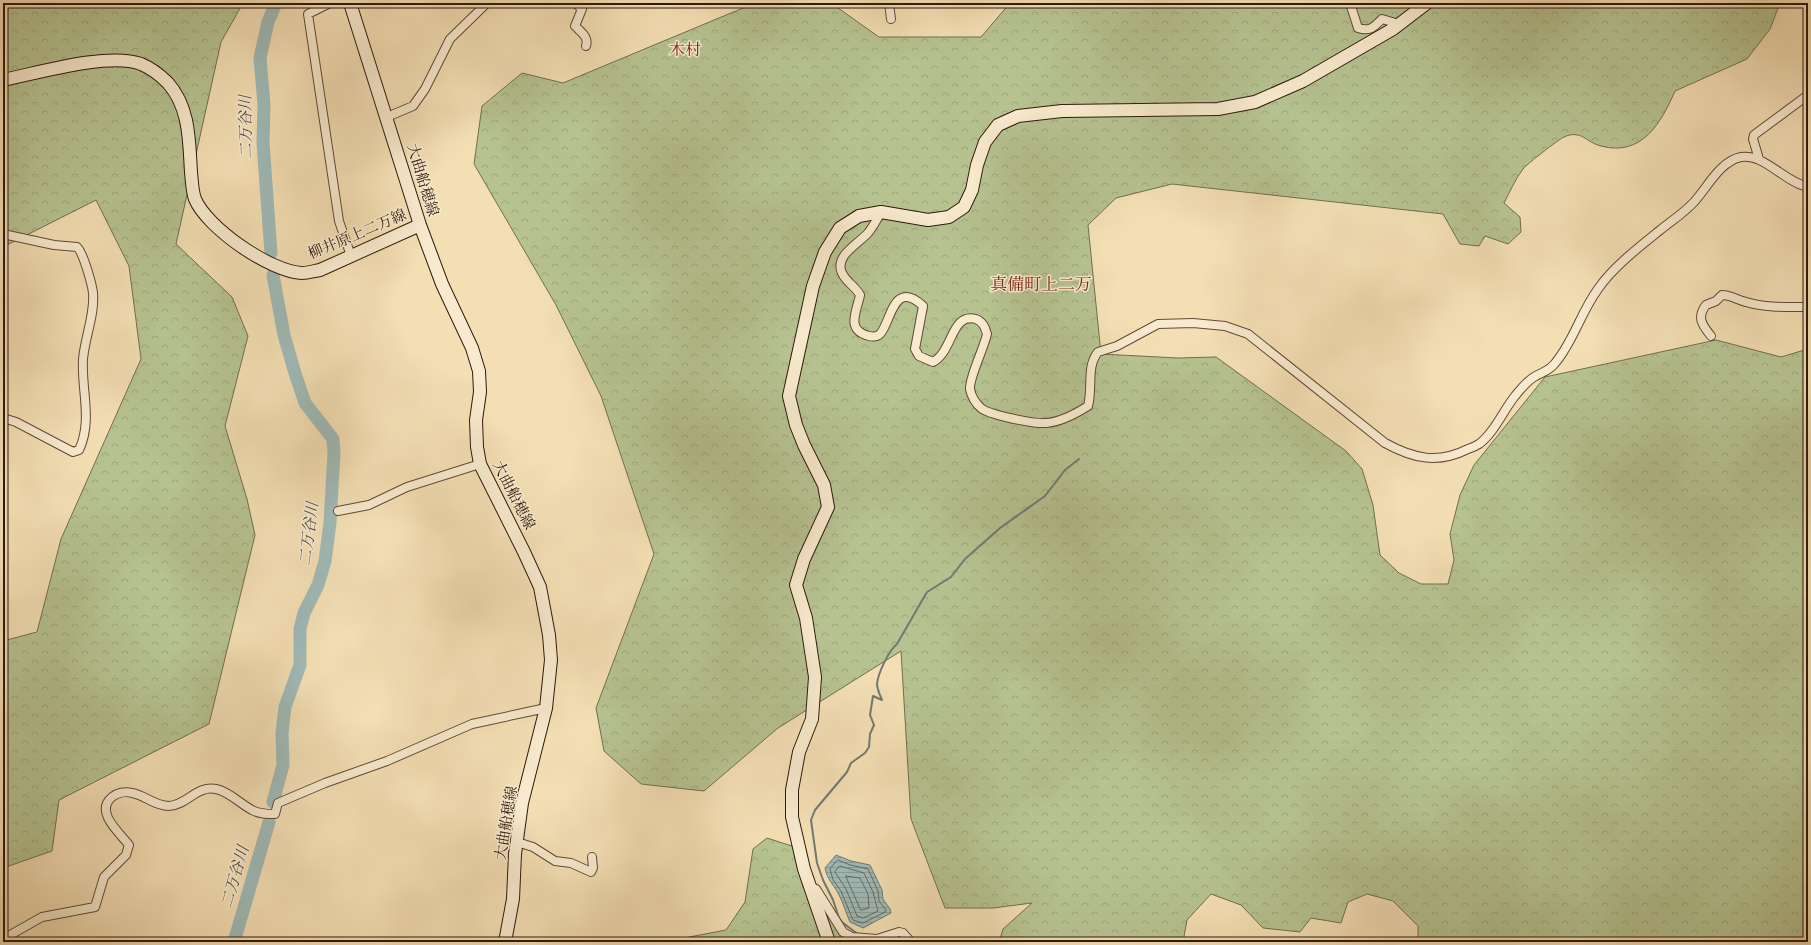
<svg xmlns="http://www.w3.org/2000/svg" width="1811" height="945" font-family="Alegreya,'Noto Serif JP',serif">
<style>
.forest{fill:url(#forest-crowns);stroke:#726e4e}
.water{fill:url(#water-rules);stroke:#727972}
.lines{fill:none;stroke-linecap:round;stroke-linejoin:round}
.shore{stroke:#676961;stroke-width:1}
.stream{stroke:#727972;stroke-width:2}
.river{stroke:#9fbab7;stroke-width:13}
.street-casing{stroke:#604a35;stroke-width:10}
.secondary-casing{stroke:#2f180b;stroke-width:14}
.street{stroke:#f8eace;stroke-width:8}
.secondary{stroke:#f8eace;stroke-width:12}
.labels{text-anchor:middle;dominant-baseline:central;stroke-width:3;stroke-linejoin:round;paint-order:stroke}
.street-label{font-size:15px;fill:#2f180b;stroke:#f8eace}
.neighbourhood-label{font-size:16px;fill:#7a1f14;stroke:#f8eace}
.water-label{font-size:16px;font-style:italic;fill:#565147;stroke:#f8eace}
.quarter-label{font-size:17px;fill:#7a1f14;stroke:#f8eace}
</style>
<defs>
<pattern id="forest-crowns" width="20" height="18" patternUnits="userSpaceOnUse"><rect width="20" height="18" fill="#b6c391"/><path d="M2 6a3 3 0 1 1 6 0M12 15a3 3 0 1 1 6 0" fill="none" stroke="#9da77c"/></pattern>
<pattern id="water-rules" width="6" height="5" patternUnits="userSpaceOnUse"><rect width="6" height="5" fill="#9fbab7"/><path d="M0 2.5h6" fill="none" stroke="#899f9c"/></pattern>
</defs>
<rect width="100%" height="100%" fill="#f4dfb4"/>
<filter id="stains"><feTurbulence type="fractalNoise" baseFrequency=".005" numOctaves="4"/><feColorMatrix values="0 0 0 0 .2 0 0 0 0 .09 0 0 0 0 .02 0 0 0 .5 -.17"/></filter>
<radialGradient id="worn" r=".72"><stop offset=".6" stop-color="#630" stop-opacity="0"/><stop offset="1" stop-color="#630" stop-opacity=".3"/></radialGradient>
<!-- forest -->
<path class="forest" d="M3,3H243L221,42L176,244L232,297L248,336L225,426L247,499L255,535L209,724L59,800L52,851L3,868V641L37,632L61,539L141,359L129,266L96,200L3,247Z
M755,3H831L879,37H981L1010,3H1780L1770,29L1747,59L1675,91C1661,123 1642,157 1601,146C1587,143 1581,129 1564,137C1558,140 1528,163 1523,169C1515,179 1510,192 1504,203L1520,217L1521,232L1508,244L1485,236L1479,246L1460,244L1443,214L1172,184L1116,198L1088,225L1101,354L1178,358L1216,357L1346,451L1362,469L1373,505L1380,555L1399,573L1421,584H1448L1454,560L1450,534L1460,495L1474,465L1545,377L1716,340L1781,357L1808,349V942H1418V926L1393,901L1367,894L1348,902L1341,923L1311,918L1300,932L1263,928L1241,905L1211,894L1187,920L1183,942H999L1003,929L1032,903L993,908H945L911,819L901,651L778,728L704,791L641,784L604,751L596,708L654,554L601,396L556,305L474,164L482,106L522,73L563,83Z
M767,838L795,847L816,900L848,942H684L689,937L726,930L745,902L753,849Z"/>
<!-- water -->
<path class="water" d="M836,855L851,861L870,865L882,890L883,899L890,909L891,913L863,928L850,922C846,913 843,902 838,893C833,884 827,879 825,868Z"/>
<g class="lines">
<!-- shore -->
<path class="shore" d="M838,860L850,865L868,869L878,891L879,901L886,910L885,912L863,923L853,920L841,891L833,880L830,869Z
M840,866L864,873L873,892L878,911L863,918L857,916L846,889L835,872Z
M846,876L860,878L868,894L869,908L861,910Z"/>
<!-- stream -->
<path class="stream" d="M859,935L843,923L839,918L833,900L823,880L817,863L811,820L815,810L847,772L851,763L865,753L869,747L870,734L874,725L870,715L873,696L882,700C880,695 877,689 877,684C878,673 889,650 897,644L927,592L951,577L965,559L1000,528L1045,496L1065,470L1079,459"/>
<!-- river -->
<path class="river" d="M271,253L263,143L264,105L260,58L268,22L276,3
M273,275L284,335L294,370L305,403L333,439L334,453L330,523L325,561L318,585L304,613L300,629V665L285,707L282,733L283,765L273,802
M234,942L269,822"/>
<!-- street casing -->
<g class="street-casing">
<path id="street" d="M330,3L308,14L339,221L351,256
M575,3L582,9L575,26C581,32 589,37 586,46
M889,3L891,19
M1350,3L1358,28C1370,32 1374,27 1382,19L1399,24
M387,117L413,106L425,89L450,39L487,3
M1759,159L1753,139L1754,135L1808,95
M881,212C877,219 873,227 868,233C858,244 834,256 842,273C846,282 855,286 860,295C857,311 845,330 869,336C873,337 877,337 880,334C891,323 893,278 923,306L915,349L919,356L933,362C953,352 951,312 976,319C983,322 985,327 987,334C984,348 969,378 970,389C971,396 976,404 981,408C989,415 1034,424 1046,423C1060,422 1077,413 1088,406C1093,387 1086,367 1098,352L1117,346L1158,324L1193,323L1225,326L1248,334L1385,443C1414,459 1438,464 1468,449C1471,448 1476,446 1479,444C1494,433 1503,411 1515,396C1520,390 1527,381 1534,377C1542,372 1550,371 1556,362C1574,340 1581,312 1598,289C1612,268 1639,247 1659,231C1670,222 1684,213 1694,202C1707,188 1720,161 1741,157C1764,153 1784,182 1808,187
M3,234L54,245L77,247C83,252 92,284 93,293C95,314 85,337 83,359C81,389 93,421 79,450L73,452L16,422L3,418
M1711,336C1703,326 1696,318 1706,305L1716,301L1722,295C1731,295 1737,300 1746,302C1766,308 1787,307 1808,307
M338,511L369,505L407,487L480,464
M517,842L533,847L555,861L571,863L591,872L593,868L592,857
M811,887L816,889L843,932L852,937L877,939L899,932L903,933L911,942
M3,939L42,917L95,907L104,877L126,855L129,845C120,833 94,812 112,797C117,793 125,791 132,793C145,795 154,806 169,806C187,805 197,785 216,789C230,792 239,803 252,810C259,814 267,814 275,814L278,803L325,783L387,761L472,724L546,708"/>
</g>
<!-- secondary casing -->
<g class="secondary-casing">
<path id="secondary" d="M350,3L420,225L442,284L472,348L479,371L480,392L476,420L477,447L480,464L524,552L540,587L549,635L551,660L546,708L522,803L515,854L513,899L505,942
M3,80C38,73 108,52 141,64C151,68 161,76 168,83C190,108 189,141 191,172C192,181 192,191 195,199C207,228 271,272 302,273C308,273 314,271 320,270L420,225
M829,942L804,869L792,817V790L799,752L812,719L815,677L806,618L796,585L804,559L828,507L824,485L804,445L796,425L789,396L813,286L825,252L840,228L859,216L881,212L928,220L949,217L964,207L972,190L977,165L985,142L998,125L1018,116L1062,111L1218,109L1255,102L1303,81L1393,29L1427,3"/>
</g>
<!-- street -->
<use href="#street" class="street"/>
<!-- secondary -->
<use href="#secondary" class="secondary"/>
</g>
<g class="labels">
<!-- street labels -->
<g class="street-label">
<text transform="translate(423 180) rotate(73)">大曲船穂線</text>
<text transform="translate(357 234) rotate(-23)">柳井原上二万線</text>
<text transform="translate(514 495) rotate(63)">大曲船穂線</text>
<text transform="translate(506 823) rotate(-81)">大曲船穂線</text>
</g>
<!-- neighbourhood labels -->
<g class="neighbourhood-label">
<text x="685" y="50">木村</text>
</g>
<!-- water labels -->
<g class="water-label">
<text transform="translate(246 127) rotate(-91)">二万谷川</text>
<text transform="translate(309 534) rotate(-83)">二万谷川</text>
<text transform="translate(235 877) rotate(-74)">二万谷川</text>
</g>
<!-- quarter labels -->
<g class="quarter-label">
<text x="1041" y="284">真備町上二万</text>
</g>
</g>
<!-- margin -->
<rect width="1811" height="945" fill="none" stroke="#f4dfb4" stroke-width="16"/>
<rect x="4" y="4" width="1803" height="937" fill="none" stroke="#2f180b" stroke-width="2"/>
<rect x="8" y="8" width="1795" height="929" fill="none" stroke="#2f180b"/>
<rect width="100%" height="100%" filter="url(#stains)"/>
<rect width="100%" height="100%" fill="url(#worn)"/>
</svg>
